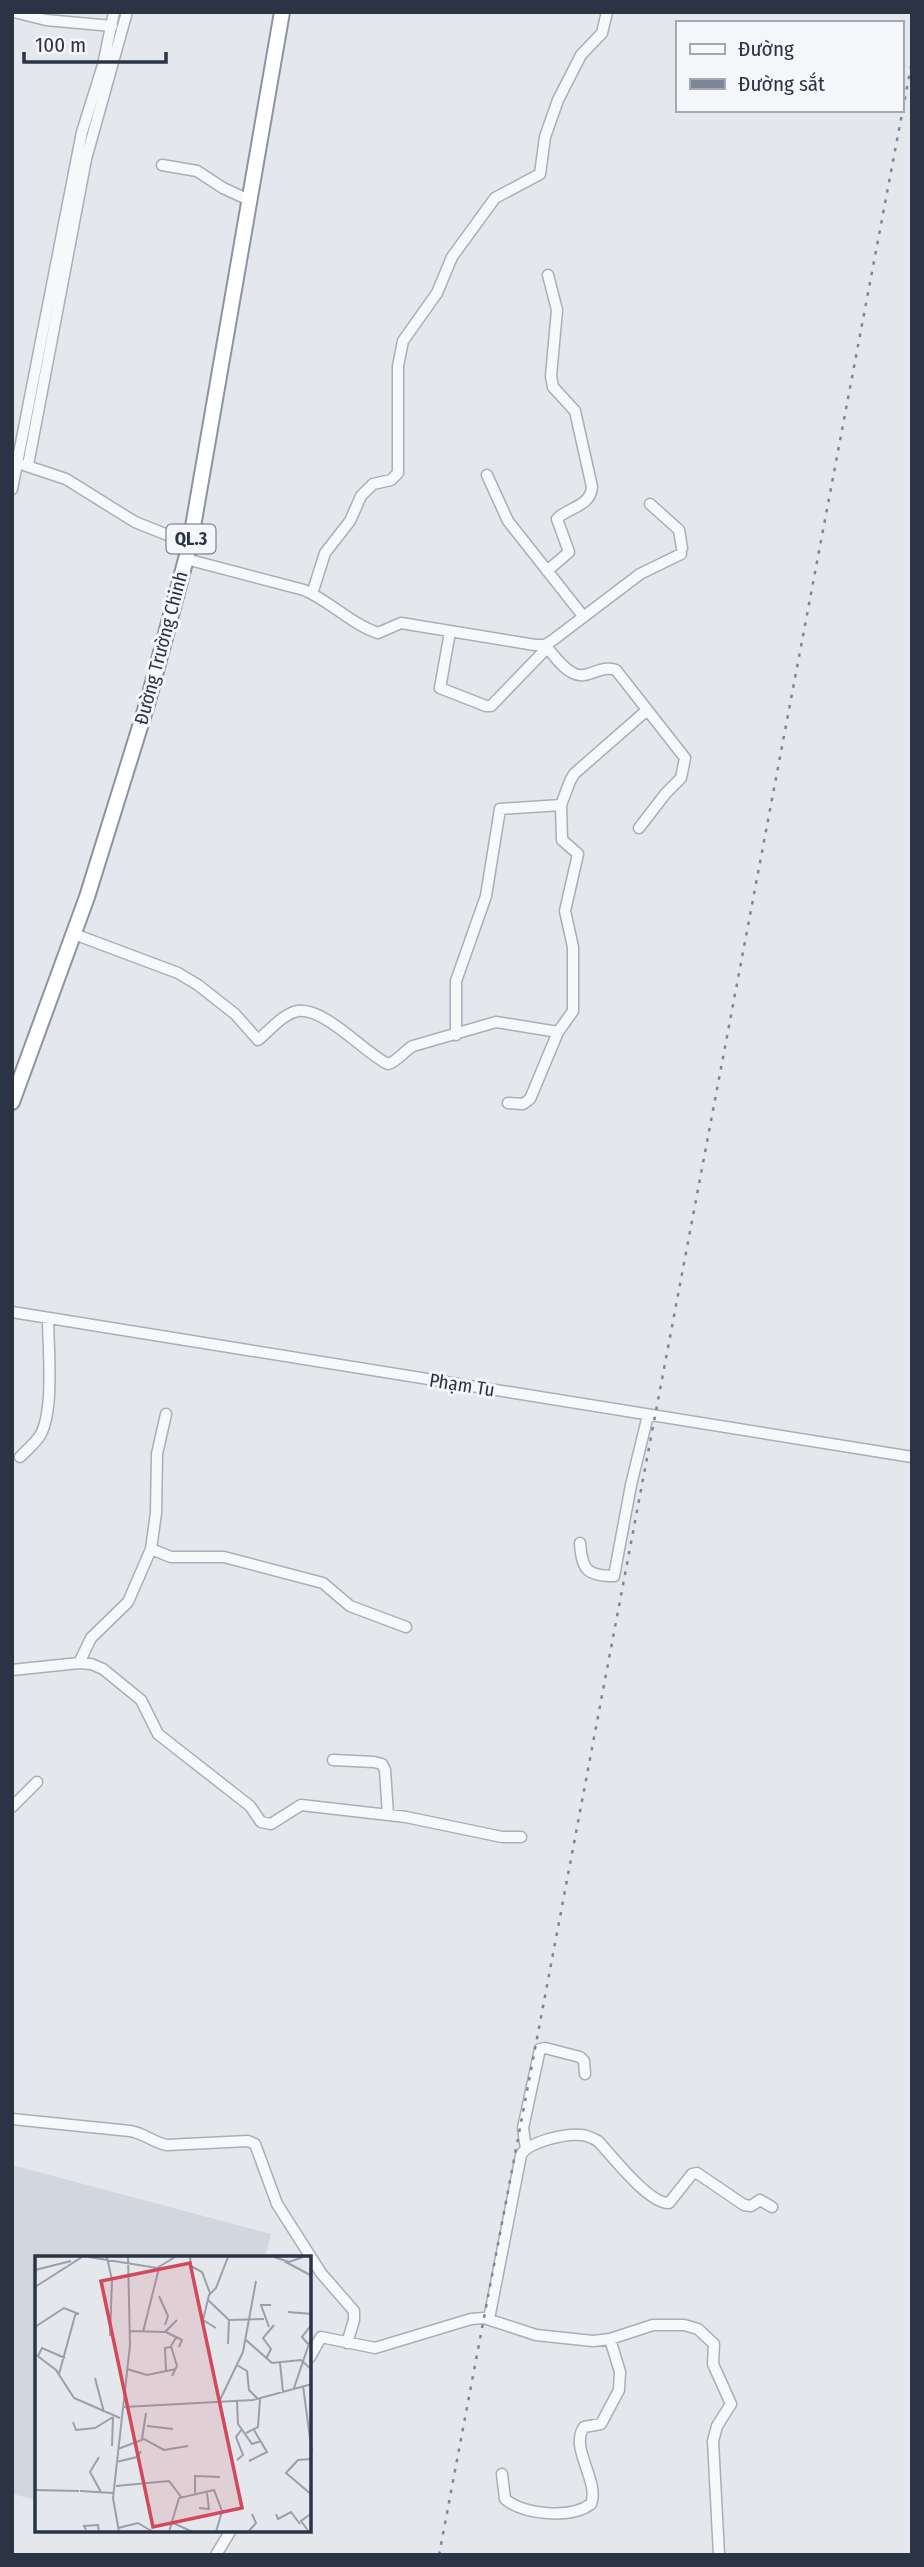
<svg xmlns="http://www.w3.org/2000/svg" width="924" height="2567" font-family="'Fira Sans Condensed',sans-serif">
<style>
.built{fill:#d2d6de}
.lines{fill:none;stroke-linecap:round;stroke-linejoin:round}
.minor-casing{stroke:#a9aeb7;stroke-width:13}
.highway-casing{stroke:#8b94a3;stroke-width:18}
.minor{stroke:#f7f8fa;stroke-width:10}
.highway{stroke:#fff;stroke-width:14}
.rail{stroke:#7d8696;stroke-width:2.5;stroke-dasharray:3.5 7;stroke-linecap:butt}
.labels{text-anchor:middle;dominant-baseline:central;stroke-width:6;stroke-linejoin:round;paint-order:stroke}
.shield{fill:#f4f6f9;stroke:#676e7b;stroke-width:2}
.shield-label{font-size:18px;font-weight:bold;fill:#2b3445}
.street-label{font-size:19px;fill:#2b3445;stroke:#f4f6f9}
.inset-road{fill:none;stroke:#9a9fa9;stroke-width:2}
.view{fill:#d1495b;fill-opacity:0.15;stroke:#d1495b;stroke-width:3.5}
.inset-edge{fill:none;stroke:#2b3445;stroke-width:3.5}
</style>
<rect width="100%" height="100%" fill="#e4e7ec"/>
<!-- built -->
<path class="built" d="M12,2165L271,2234L265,2257H37V2500L12,2494Z"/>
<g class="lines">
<!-- minor casing -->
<g class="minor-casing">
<path id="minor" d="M14,12L46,20L112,26
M162,165L197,171L223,188L249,200
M24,465L66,479L135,522L190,544
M28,465L86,159L127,12
M487,475L508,521L583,616
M12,489L82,132L103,65L114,12
M650,504L679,530L682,548
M186,559L304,590C330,601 351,624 378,633L401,623L535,645H545L553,640L640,574L681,554
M547,571L569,552L557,519L560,516C573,507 591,504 592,487L575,411L553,387L551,376L557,310L548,275
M312,594L325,553L350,521L361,496L373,484L391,480L398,473V366L403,341L437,293L452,257L495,198L540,174L545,137L558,100L581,55L602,33L607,12
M450,632L440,688L486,706H491L547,648
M545,645C553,654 562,668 573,673C587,681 600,664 616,670L685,758L681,778L666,793L639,828
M74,934L178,973L198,985L235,1014L258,1040C269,1031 284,1013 298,1011C326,1008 363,1052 388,1064C397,1062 405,1050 413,1046L496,1022L558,1032
M456,1035V981L486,896L500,809L561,805
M508,1103L523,1104L530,1099L558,1032L573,1011V947L565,911L578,854L562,840L561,805L570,781L574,774L646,711
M12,1312L912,1457
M20,1457C26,1451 34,1444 39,1437C55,1414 48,1347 48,1318
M580,1543C582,1569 586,1576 614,1576L631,1485L648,1415
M151,1549L171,1557H224L323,1583L350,1606L406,1627
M79,1663L91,1638L128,1602L151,1549L156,1513L157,1454L166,1414
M12,1670L79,1663L91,1664L103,1669L141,1700L158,1734L250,1806L261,1822L271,1824L301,1805L406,1817L502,1837H521
M333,1760L374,1762L382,1764L385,1770L388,1815
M12,1807L37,1782
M12,2119L130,2131C144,2133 154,2143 167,2145L248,2141L255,2144L277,2204L321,2273L354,2311V2320L347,2343
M526,2149L523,2128L540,2049L545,2048L580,2057L584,2061L585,2074
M489,2319L521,2155C528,2142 566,2133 581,2135C587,2135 592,2138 598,2141C612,2156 649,2204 669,2203L692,2174L697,2173L744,2205L751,2206L760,2200L772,2207
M310,2357L321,2337L375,2348L471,2319L484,2318L536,2335L593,2341L610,2339L653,2325H684L698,2329L714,2344L713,2364L731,2404L717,2426L713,2441L719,2555
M502,2474L505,2499C524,2515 571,2519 591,2504C600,2481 569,2448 584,2427L601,2424L619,2390L620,2372L610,2339
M216,2555L231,2530"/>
</g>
<!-- highway casing -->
<g class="highway-casing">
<path id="highway" d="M12,1102L87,897L148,701L190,544L282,12"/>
</g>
<!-- minor -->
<use href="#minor" class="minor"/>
<!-- highway -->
<use href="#highway" class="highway"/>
<!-- rail -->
<path class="rail" d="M439,2555L912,61"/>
</g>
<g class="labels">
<!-- shield labels -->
<rect class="shield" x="166.5" y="524.5" width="49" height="29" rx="5"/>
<g class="shield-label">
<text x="191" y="539">QL.3</text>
</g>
<!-- street labels -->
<g class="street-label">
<text transform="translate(161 648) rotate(-75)">Đường Trường Chinh</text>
<text transform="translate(462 1385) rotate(9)">Phạm Tu</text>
</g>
</g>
<!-- overview -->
<g transform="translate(35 2256)">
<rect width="276" height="276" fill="#e4e7ec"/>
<path class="inset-road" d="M54,1L122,12L140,1M72,1L77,24L75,80M155,1L156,10L167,16L175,37M239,1L254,6L268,1M249,5L277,20M0,14L36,5M0,31L47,1M124,40L133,60L130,69M173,44L194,64L229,63M253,56L277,58M0,71L29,52L44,58M234,71L226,49H236M181,72L168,64L174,39L181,32L193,1M95,75L130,76L142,64M108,76L124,12M131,76L147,84L144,91M211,84L237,107L266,104L277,114M193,88L194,64M273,88L267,81L277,68M0,98L21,114L39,142L85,162M3,100L7,92L30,102M231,103L236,93L228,82L239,69M245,107L248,136M202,109L212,115L214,134L223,143M92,113L112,119L141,113M131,115L130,92L136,91M24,118L41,56M137,120L142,110L136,90L142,80M60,122L69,156M268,130L277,197M259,132L277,79M202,145L203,168L217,188L226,185M184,146L208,96L221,25M89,151L218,144L277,128M38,166L41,174L60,172L78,161M112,170L138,173M211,177L223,171L225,143M107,183L111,157M77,190L78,161M83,193L109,183L129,194L153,190M64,201L55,216L66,236M277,203L263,204L251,217L277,239M202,204L208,199L201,181L207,173M214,205L232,196L219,174M81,206L102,201L106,195M81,230L134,225L147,242M0,234L44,235M45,235L78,237M160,237V220L185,221M164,252L174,253L172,237M241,258L243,263L256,256L265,268M138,267L158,276M83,272L103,267L118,276M51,274L49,270L63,269L64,276M84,276L78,242L95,89L93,1M134,276L144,242L179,234L187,255L181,276M213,276L221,267L217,258M274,276L266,265L277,257"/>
<path class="view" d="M155,7L207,252L118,271L66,25Z"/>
<rect width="276" height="276" class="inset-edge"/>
</g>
<!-- border -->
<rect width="924" height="2567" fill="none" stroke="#2b3445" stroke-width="28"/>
<!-- legend -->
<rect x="676" y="21" width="228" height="91" fill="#f4f6f9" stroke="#a4a8b1" stroke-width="2"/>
<rect x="690" y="44" width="35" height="10" fill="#f7f8fa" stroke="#a4a8b1" stroke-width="2"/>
<text x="738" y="56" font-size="21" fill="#2b3445">Đường</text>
<rect x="690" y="79" width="35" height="10" fill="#7d8696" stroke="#a4a8b1" stroke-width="2"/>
<text x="738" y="91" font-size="21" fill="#2b3445">Đường sắt</text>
<!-- scale -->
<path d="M24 52v10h142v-10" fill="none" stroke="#2b3445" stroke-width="3.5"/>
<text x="35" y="52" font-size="21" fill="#2b3445" stroke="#f4f6f9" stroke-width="5" paint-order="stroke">100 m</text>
</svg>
